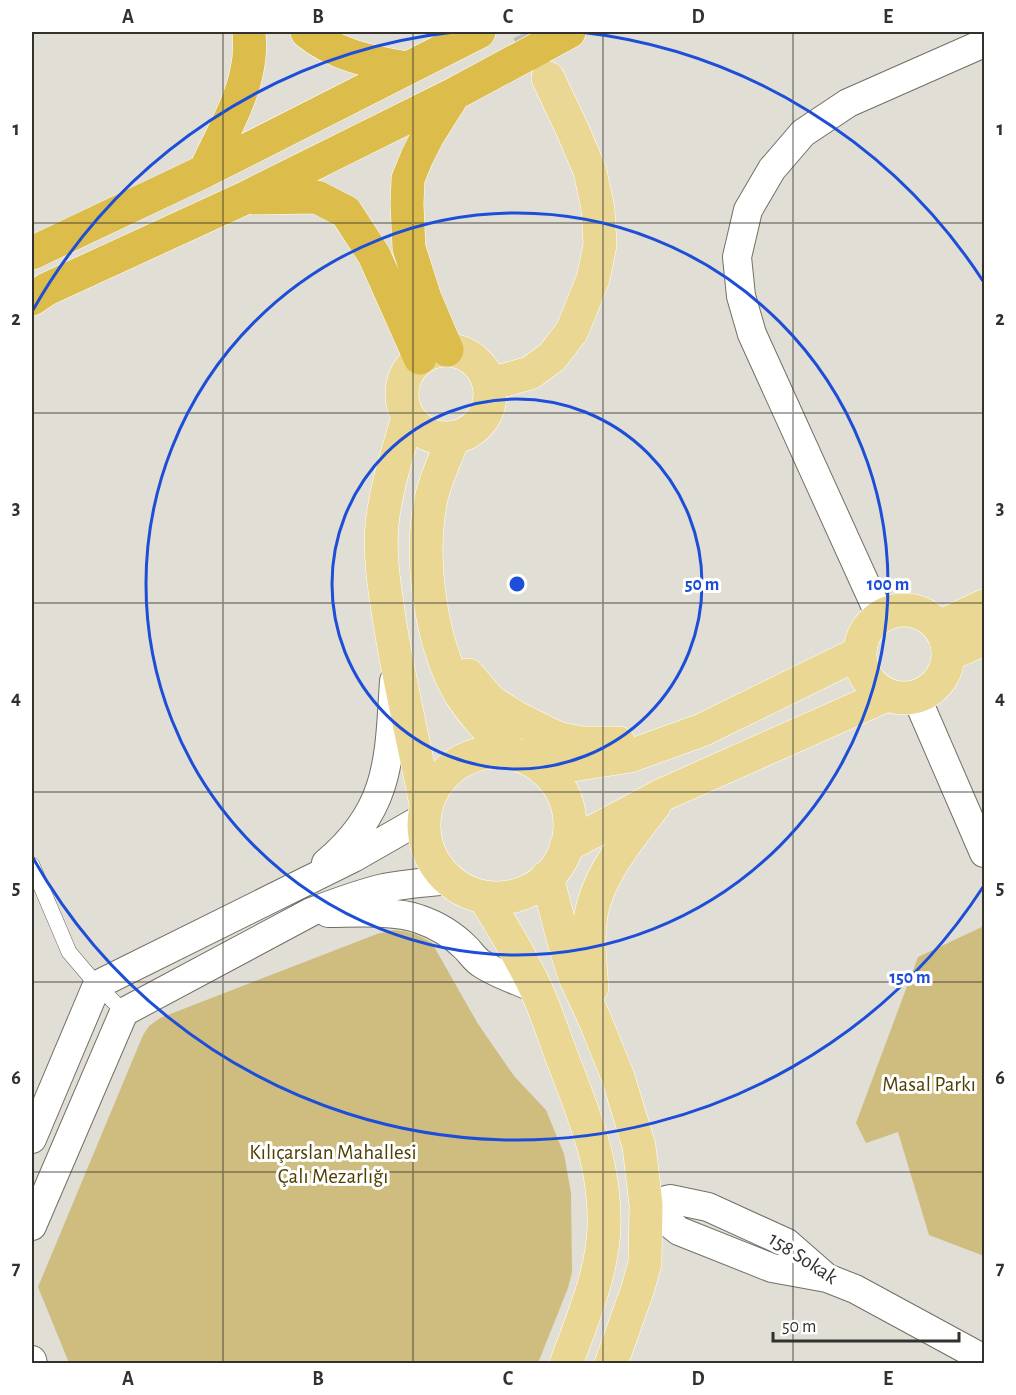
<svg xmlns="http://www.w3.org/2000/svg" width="1016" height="1395" font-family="'Alegreya Sans',sans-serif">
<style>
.green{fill:#cfbd80}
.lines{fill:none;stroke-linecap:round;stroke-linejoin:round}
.minor-tunnel{stroke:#bebbb4;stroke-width:28;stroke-dasharray:28 14;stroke-linecap:butt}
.service-casing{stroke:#726f67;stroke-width:16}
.minor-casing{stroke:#726f67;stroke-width:30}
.primary-casing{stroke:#fff;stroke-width:34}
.motorway-casing{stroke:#fff;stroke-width:34}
.service{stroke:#fff;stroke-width:15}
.minor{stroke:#fff;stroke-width:28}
.primary{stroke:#ead793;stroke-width:33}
.motorway{stroke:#dcbc4b;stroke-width:33}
.grid{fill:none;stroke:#32312e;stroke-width:1.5;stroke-opacity:0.55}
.ring{fill:none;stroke:#1d4ed8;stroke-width:3}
.labels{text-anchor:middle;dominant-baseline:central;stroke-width:6;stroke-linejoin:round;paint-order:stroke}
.park-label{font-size:21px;fill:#4f3f00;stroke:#fff}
.street-label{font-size:21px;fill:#32312e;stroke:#fff}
.centre{fill:#1d4ed8;stroke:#fff;stroke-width:3}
.ring-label{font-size:18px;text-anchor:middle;font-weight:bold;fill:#1d4ed8;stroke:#fff;stroke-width:6;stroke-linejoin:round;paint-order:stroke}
.neatline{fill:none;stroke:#32312e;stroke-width:2}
.grid-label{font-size:20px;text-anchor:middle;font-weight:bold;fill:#32312e}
</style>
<rect width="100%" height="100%" fill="#e1ded5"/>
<!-- green -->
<path class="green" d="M984,926V1256L929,1235L898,1132L866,1143L856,1123L918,957Z
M394,930C408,931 420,935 432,943L478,1024L514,1076L546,1110L564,1154L571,1193L572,1272L568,1288L538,1363H69L38,1287L143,1035L149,1026L160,1018L377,934Z"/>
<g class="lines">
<!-- minor-tunnel -->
<path class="minor-tunnel" d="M526,32L545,71"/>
<!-- service casing -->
<g class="service-casing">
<path id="service" d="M32,865L69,952L97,985L124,1012"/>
</g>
<!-- minor casing -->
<g class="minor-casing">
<path id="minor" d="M880,616L752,334L741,296L737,257L748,210L772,169L803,133L848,103L984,43
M916,696L984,853
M326,863C391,809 389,758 394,681
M328,913C355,913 394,910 419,919C437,925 453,935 466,948C471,953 475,960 482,964C497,974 519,981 536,989
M32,1139L97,985L353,858L423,818
M646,1205L670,1199L708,1207L787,1243L827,1278L855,1289L984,1359
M646,1205L679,1231L772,1268L827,1278
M32,1226L124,1012L311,912C335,903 358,894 384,888C405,884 428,882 450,880
M32,1360L33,1364"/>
</g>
<!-- primary casing -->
<g class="primary-casing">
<path id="primary" d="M402 394a44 44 0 1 1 88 0a44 44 0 1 1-88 0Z
M490,384L530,373L552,357L572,331L593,279L600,245L598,209L590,171L573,131L548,78
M408,417C398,452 386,487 382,524C379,557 385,591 390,624C400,685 414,744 426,804
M453,439C445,459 436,478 431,499C419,558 430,643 461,695C475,717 494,735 512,753
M860 654a44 44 0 1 1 88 0a44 44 0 1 1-88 0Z
M939,627L984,606
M948,655L984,639
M468,675L490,701L515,717L547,733L560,739L582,743H619
M424 825a73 73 0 1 1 146 0a73 73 0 1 1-146 0Z
M543,768L566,766L630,756L702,730L859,653
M566,846L662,795L887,695
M547,877L564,942L575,977L595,1020L618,1077L639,1146L646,1205L645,1263L638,1288L611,1364
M484,897C503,927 521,957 536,989C547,1013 555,1040 565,1065C586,1120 606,1168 604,1228C602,1275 582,1320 566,1364
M592,988C590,963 587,939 591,915C598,874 631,836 655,804"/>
</g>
<!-- motorway casing -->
<g class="motorway-casing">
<path id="motorway" d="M307,32C335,55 371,62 407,68
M205,171C219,140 241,103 247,70C250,57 250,44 249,32
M253,198L317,197L346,212L374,255L420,358
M32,253L205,171L479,32
M32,299L47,289L245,198L454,94L569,32
M447,350L425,298L409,248L407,204L408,179L417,157L427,137L454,94"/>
</g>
<!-- service -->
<use href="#service" class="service"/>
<!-- minor -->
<use href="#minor" class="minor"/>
<!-- primary -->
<use href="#primary" class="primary"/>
<!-- motorway -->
<use href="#motorway" class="motorway"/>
</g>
<!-- grid -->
<path class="grid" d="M223,32V1364M413,32V1364M603,32V1364M793,32V1364M32,223H984M32,413H984M32,603H984M32,792H984M32,982H984M32,1172H984"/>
<!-- distance rings -->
<g class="ring">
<circle cx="517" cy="584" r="185"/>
<circle cx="517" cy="584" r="371"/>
<path d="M983 887A556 556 0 0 1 33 858M33 310A556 556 0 0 1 454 32M580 32A556 556 0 0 1 983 281"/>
</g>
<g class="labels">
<!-- park labels -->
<g class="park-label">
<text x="929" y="1084">Masal Parkı</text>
<text x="333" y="1152">Kılıçarslan Mahallesi<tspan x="333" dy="24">Çalı Mezarlığı</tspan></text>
</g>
<!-- street labels -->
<g class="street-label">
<text transform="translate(803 1258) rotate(33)">158 Sokak</text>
</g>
</g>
<circle cx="517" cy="584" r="9" class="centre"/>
<g class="ring-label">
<text x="702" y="590">50 m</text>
<text x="888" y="590">100 m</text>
<text x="910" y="983">150 m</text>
</g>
<!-- border -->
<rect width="1016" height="1395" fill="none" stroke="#ffffff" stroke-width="66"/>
<!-- scale -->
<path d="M773 1332v9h186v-9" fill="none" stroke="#32312e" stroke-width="3"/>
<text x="782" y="1332" font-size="18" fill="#32312e" stroke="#ffffff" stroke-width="4.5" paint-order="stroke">50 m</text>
<rect x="33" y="33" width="950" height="1329" class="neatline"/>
<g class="grid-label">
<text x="128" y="23">A</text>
<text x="318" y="23">B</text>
<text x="508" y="23">C</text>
<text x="698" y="23">D</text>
<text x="888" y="23">E</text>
<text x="16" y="135">1</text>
<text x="1000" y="135">1</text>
<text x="16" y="325">2</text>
<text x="1000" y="325">2</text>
<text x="16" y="514">3</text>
<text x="1000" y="514">3</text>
<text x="16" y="704">4</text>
<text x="1000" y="704">4</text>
<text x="16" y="894">5</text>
<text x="1000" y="894">5</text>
<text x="16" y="1084">6</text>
<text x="1000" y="1084">6</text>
<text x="16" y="1274">7</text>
<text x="1000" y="1274">7</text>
<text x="128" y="1385">A</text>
<text x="318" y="1385">B</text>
<text x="508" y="1385">C</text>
<text x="698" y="1385">D</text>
<text x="888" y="1385">E</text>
</g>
</svg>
